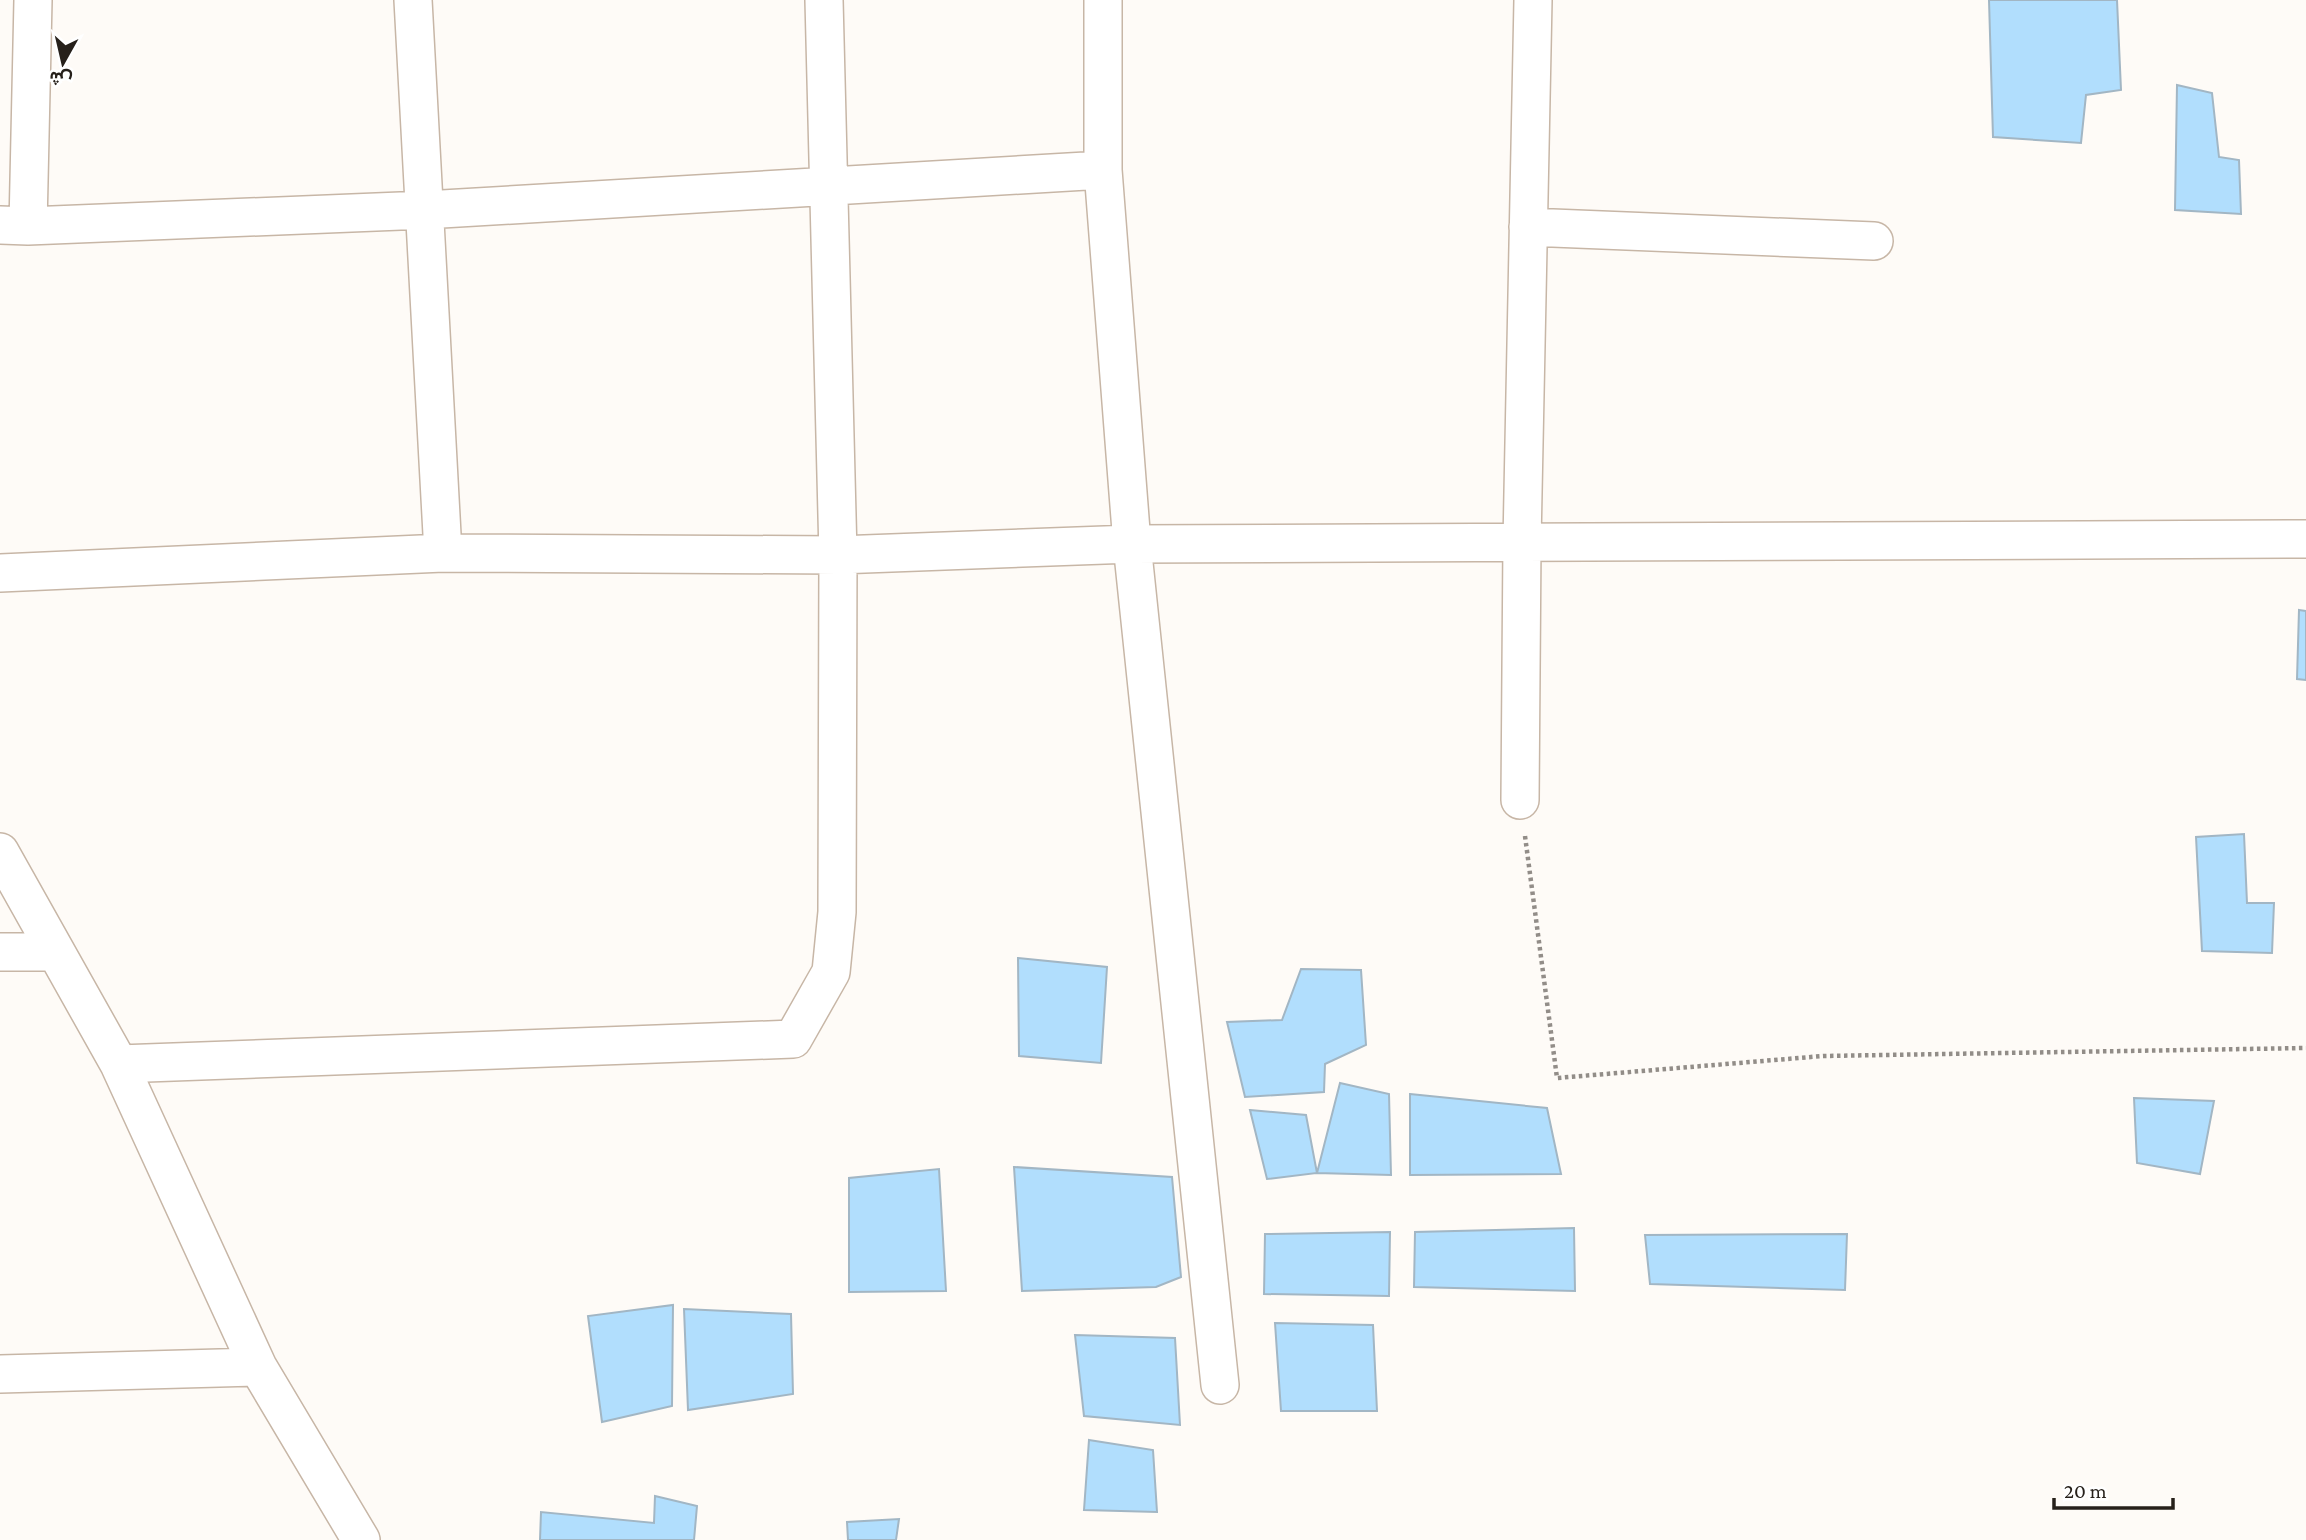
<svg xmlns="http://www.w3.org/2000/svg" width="2306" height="1540" font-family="'Crimson Pro',Vazirmatn,serif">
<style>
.building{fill:#b1defd;stroke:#a2b6c4;stroke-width:2}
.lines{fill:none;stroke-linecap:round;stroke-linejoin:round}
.minor-casing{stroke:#c7b6a6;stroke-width:40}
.path{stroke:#928d88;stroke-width:4.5;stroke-dasharray:3.5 3.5;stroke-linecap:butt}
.minor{stroke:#fff;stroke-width:37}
</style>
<rect width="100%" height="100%" fill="#fefbf7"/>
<!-- building -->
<path class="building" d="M1989,0H2117L2121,90L2086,95L2081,143L1993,137Z
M2177,85L2212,93L2219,157L2239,160L2241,214L2175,210Z
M2299,610L2306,611V680L2297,679Z
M2244,834L2247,903H2274L2272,953L2202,951L2196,837Z
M1018,958L1107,967L1101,1063L1019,1056Z
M1301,969L1361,970L1366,1045L1325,1064L1324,1092L1245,1097L1227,1022L1282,1020Z
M1340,1083L1389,1094L1391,1175L1317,1173Z
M1410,1094L1547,1108L1561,1174L1410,1175Z
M2134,1098L2214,1101L2200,1174L2137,1163Z
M1250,1110L1306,1115L1317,1173L1267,1179Z
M1014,1167L1172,1177L1181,1277L1156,1287L1022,1291Z
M939,1169L946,1291L849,1292V1178Z
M1574,1228L1575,1291L1414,1287L1415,1232Z
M1390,1232L1389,1296L1264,1294L1265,1234Z
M1847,1234L1845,1290L1650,1284L1645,1235Z
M673,1305L672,1406L602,1422L588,1316Z
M684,1309L791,1314L793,1394L688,1410Z
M1275,1323L1373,1325L1377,1411H1281Z
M1075,1335L1175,1338L1180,1425L1084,1416Z
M1089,1440L1153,1450L1157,1512L1084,1510Z
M655,1496L697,1506L694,1540H540L541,1512L654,1523Z
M899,1519L896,1540H848L847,1522Z"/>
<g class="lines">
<!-- minor casing -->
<g class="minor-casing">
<path id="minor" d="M413,0L443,553
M1103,0V170L1132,544L1220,1385
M0,225L28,226L425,210L1103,170
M28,226L33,0
M1528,227L1874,241
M0,573L443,553L838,555L1132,544L2306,539
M1520,800L1522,542L1533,0
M0,852L119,1064L258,1367L361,1540
M0,952H55
M119,1064L793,1039L831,972L837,912L838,555L824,0
M0,1374L258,1367"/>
</g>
<!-- path -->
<path class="path" d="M1525,836L1557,1078L1823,1056L2306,1048"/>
<!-- minor -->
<use href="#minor" class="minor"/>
</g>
<!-- north arrow -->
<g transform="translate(63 63) rotate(188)" stroke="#ffffff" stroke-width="5" paint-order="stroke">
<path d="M0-5L12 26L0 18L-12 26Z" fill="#26201a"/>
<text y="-10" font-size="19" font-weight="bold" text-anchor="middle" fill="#26201a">ش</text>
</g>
<!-- scale -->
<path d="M2054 1498v10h119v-10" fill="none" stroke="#26201a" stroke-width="3.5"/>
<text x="2064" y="1498" font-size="21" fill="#26201a" stroke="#ffffff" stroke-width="5" paint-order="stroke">20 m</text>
</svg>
